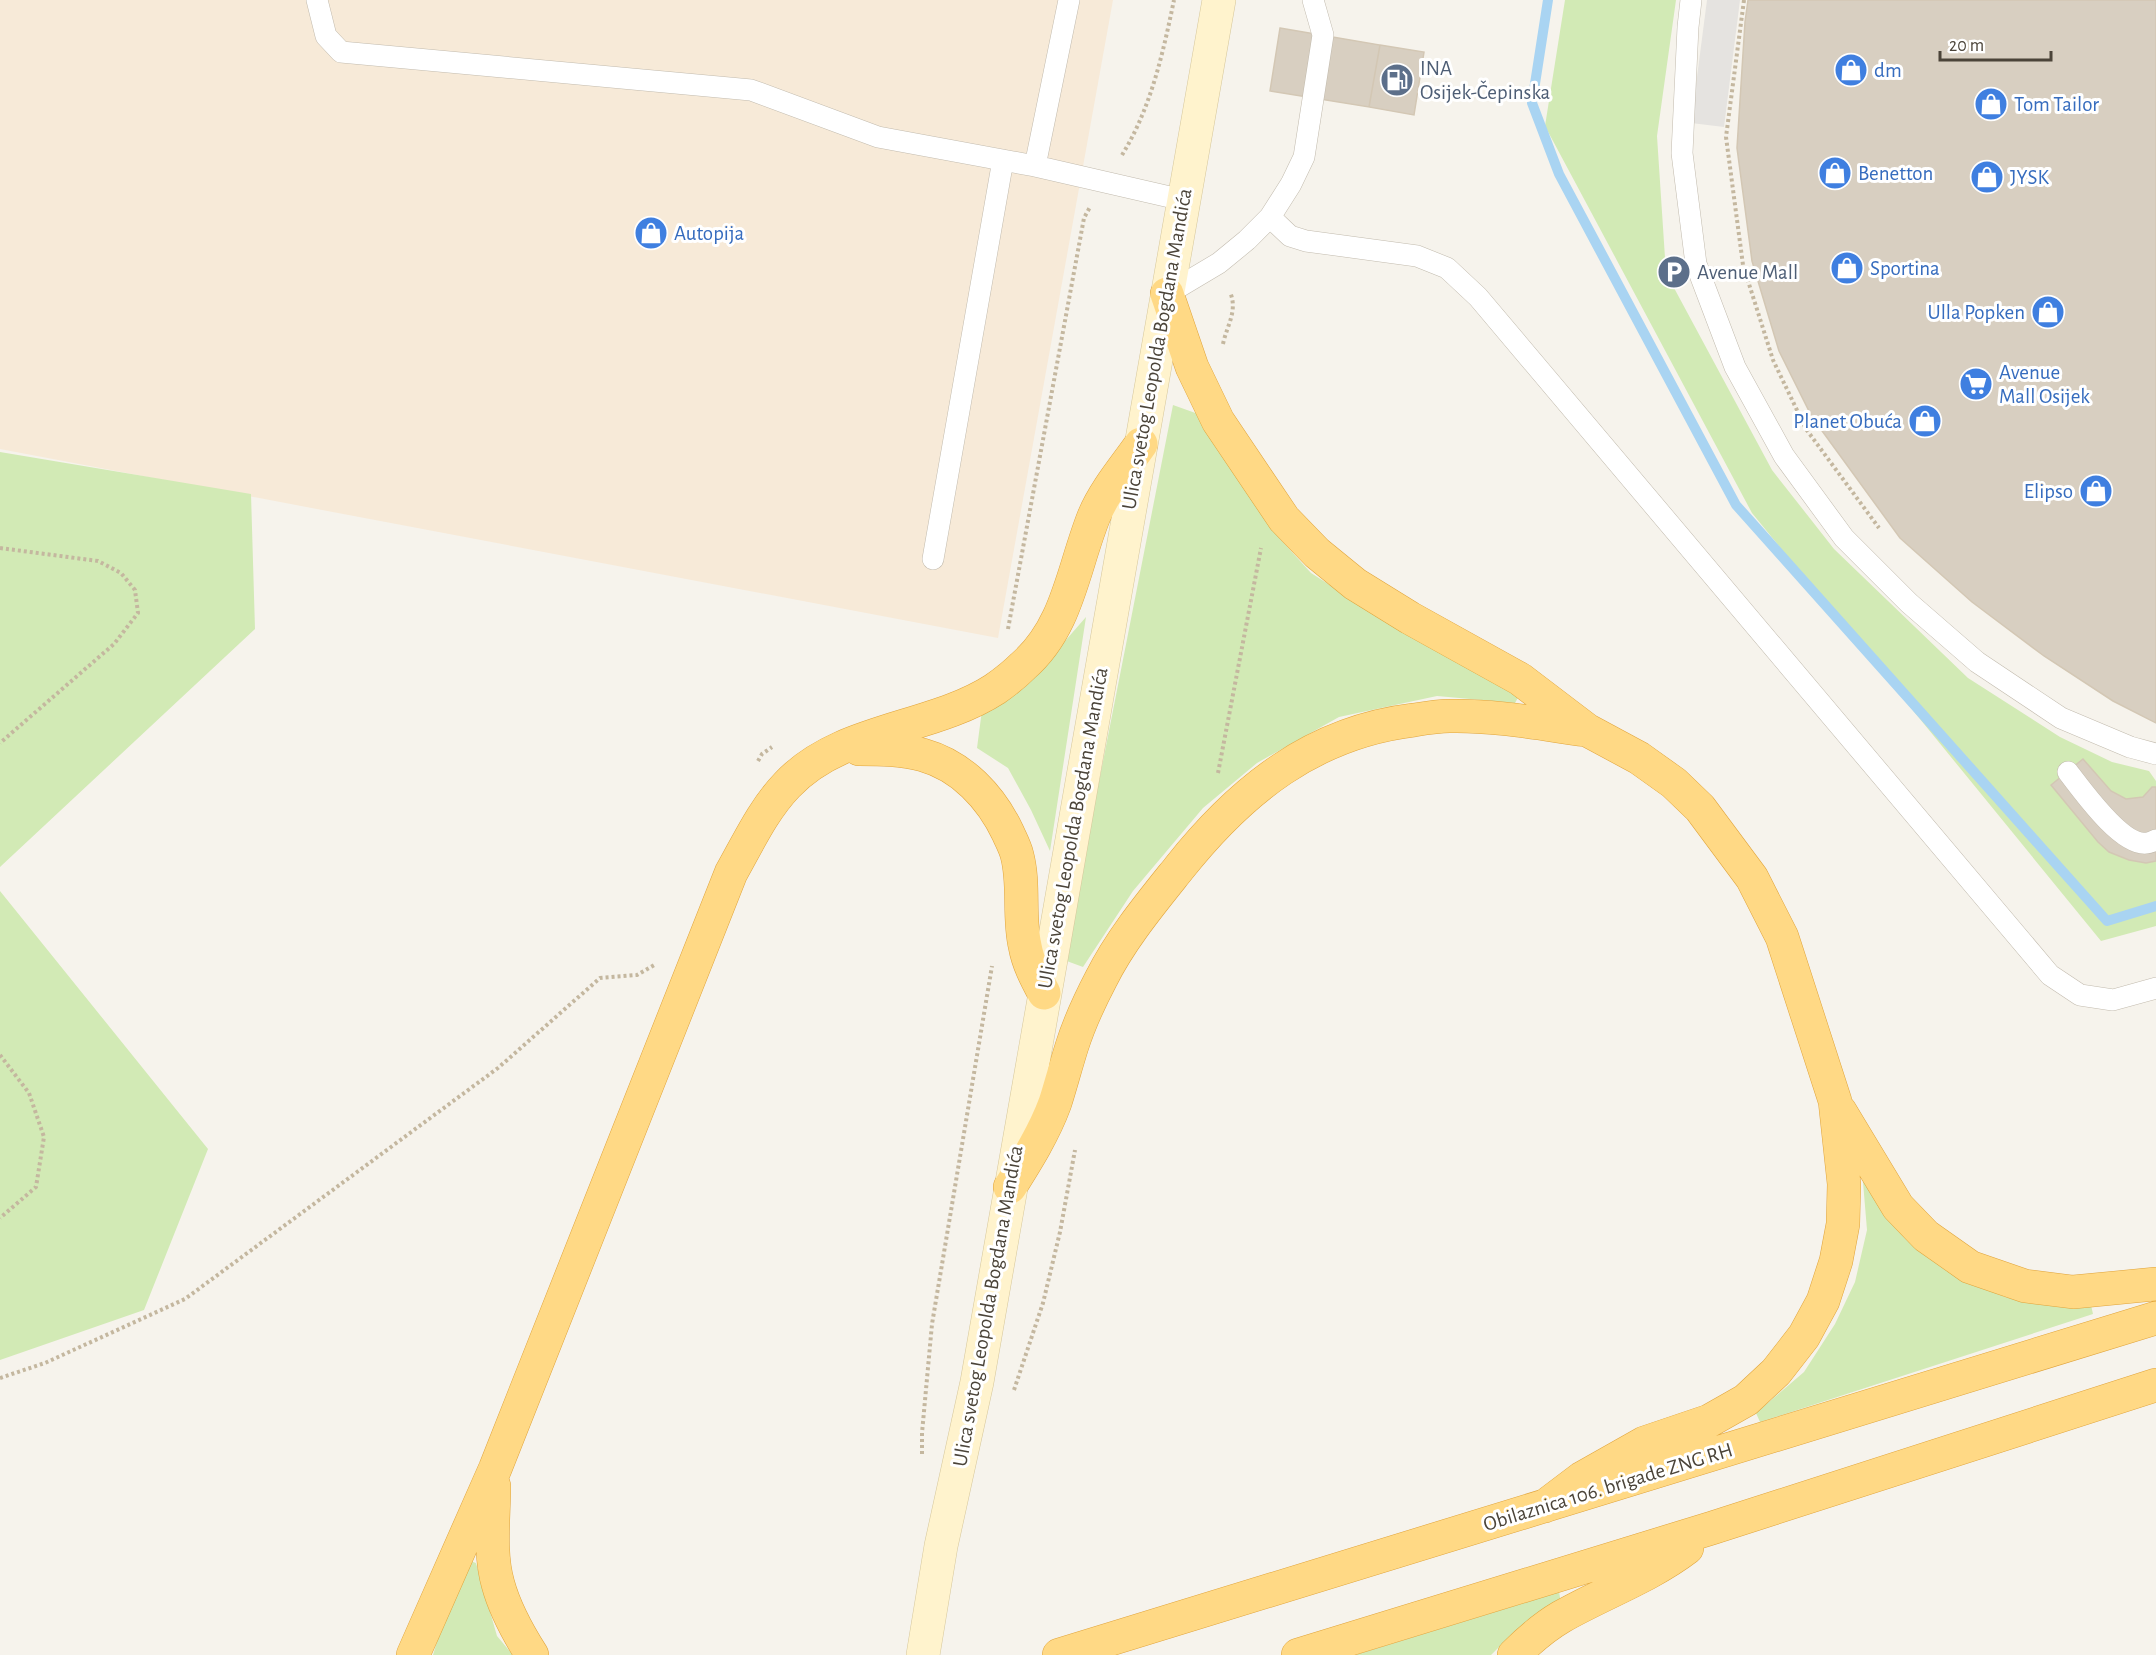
<svg xmlns="http://www.w3.org/2000/svg" width="2156" height="1655" font-family="'Alegreya Sans',sans-serif">
<style>
.commercial{fill:#f7ead8}
.green{fill:#d2eab5}
.parking{fill:#e5e3e0}
.lines{fill:none;stroke-linecap:round;stroke-linejoin:round}
.stream{stroke:#a9d4f2;stroke-width:10}
.building{fill:#d8cfc1;stroke:#d3c7b4;stroke-width:1.5}
.service-casing{stroke:#c2bbae;stroke-width:22}
.secondary-casing{stroke:#d6c79b;stroke-width:34}
.trunk-casing{stroke:#e0a43c;stroke-width:34}
.path{stroke:#c4b79f;stroke-width:4;stroke-dasharray:3 3;stroke-linecap:butt}
.service{stroke:#fff;stroke-width:21}
.secondary{stroke:#fff3cd;stroke-width:33}
.trunk{stroke:#ffd985;stroke-width:33}
.labels{text-anchor:middle;dominant-baseline:central;stroke-width:6;stroke-linejoin:round;paint-order:stroke}
.service-label{font-size:21px;fill:#4e5e75;stroke:#fff;text-anchor:start}
.shop-label{font-size:21px;fill:#366cbe;stroke:#fff;text-anchor:start}
.street-label{font-size:21px;fill:#4b4439;stroke:#fff}
</style>
<rect width="100%" height="100%" fill="#f6f3ec"/>
<!-- commercial -->
<path class="commercial" d="M0,0H1113L998,638L0,449Z"/>
<!-- green -->
<path class="green" d="M1565,0H1676L1657,136L1666,273L1772,470L1834,549L1968,678L2060,737L2112,762L2149,771L2156,781V926L2101,941L1752,513L1545,126Z
M1173,405L1201,415L1272,530L1311,573L1391,624L1521,692L1515,703L1437,696L1339,717L1257,763L1203,808L1133,891L1083,967L1064,960Z
M0,452L251,494L255,629L0,867Z
M1086,617L1050,851L1031,810L1008,768L977,748L982,710L1024,688Z
M0,891L208,1149L144,1310L0,1360Z
M1871,1181L1958,1276L2005,1297L2054,1306L2091,1305L2093,1314L1760,1422L1756,1413L1804,1372L1835,1324L1855,1282L1867,1230L1863,1182Z
M462,1558L476,1563L497,1636L513,1655H433Z
M1559,1592L1561,1603L1501,1645L1491,1655H1355Z"/>
<!-- parking -->
<path class="parking" d="M1707,0H1740L1724,127L1691,123Z"/>
<g class="lines">
<!-- stream -->
<path class="stream" d="M1548,0L1532,103L1559,174L1736,505L2107,921L2156,906"/>
</g>
<!-- building -->
<path class="building" d="M1748,0H2156V723L2113,701L2044,656L1972,602L1900,538L1812,417L1779,351L1752,261L1737,148L1745,22Z
M1280,28L1380,45L1369,107L1270,91Z
M1380,45L1424,52L1414,115L1369,107Z
M2083,759L2111,791L2126,799L2143,797L2152,787H2156V861L2146,863L2129,860L2109,852L2098,842L2051,785Z"/>
<g class="lines">
<!-- service casing -->
<g class="service-casing">
<path id="service" d="M317,0L326,36L341,52L751,90L878,137L1035,166L1183,200
M1691,0L1688,27L1682,153L1696,264L1735,367L1784,456L1844,538L1909,603L1977,662L2061,718L2130,747L2156,754
M1035,166L1069,0
M1270,217L1290,236L1306,241L1417,256L1447,268L1478,297L2050,975L2080,995L2113,1000L2156,988
M1167,294L1219,263L1247,240L1270,217L1291,184L1304,157L1323,35L1313,0
M933,559L1003,160
M2068,772C2082,790 2122,847 2147,843C2150,843 2153,841 2156,840"/>
</g>
<!-- secondary casing -->
<g class="secondary-casing">
<path id="secondary" d="M923,1655L941,1546L977,1382L1219,0"/>
</g>
<!-- trunk casing -->
<g class="trunk-casing">
<path id="trunk" d="M1167,294L1192,367L1218,421L1284,519L1317,553L1355,584L1410,618L1520,679L1587,730L1639,758L1674,783L1700,808L1752,878L1782,937L1835,1101L1844,1184L1843,1224L1836,1261L1823,1301L1804,1336L1776,1372L1746,1400L1709,1421L1644,1443L1582,1478L1545,1506
M859,749C880,749 902,749 923,755C962,766 991,797 1008,833C1011,840 1015,847 1017,855C1025,885 1018,916 1025,946C1028,963 1036,978 1044,993
M1840,1111L1898,1207L1926,1236L1970,1267L2025,1286L2073,1292L2156,1284
M1010,1187C1027,1160 1044,1133 1055,1103C1061,1084 1066,1065 1072,1046C1079,1024 1090,1000 1101,979C1121,939 1151,903 1179,868C1241,790 1313,732 1414,720C1426,718 1438,716 1450,716C1496,715 1541,724 1586,730
M494,1486C494,1517 489,1553 498,1584C505,1610 518,1633 532,1655
M413,1655L495,1469L731,873C748,843 763,810 787,785C840,728 932,730 995,689C1005,682 1015,674 1023,666C1068,627 1073,568 1094,516C1105,490 1125,467 1141,444
M1059,1655L2156,1318
M1298,1655L1712,1528L2156,1385
M1514,1655C1527,1642 1544,1627 1561,1617C1603,1593 1649,1577 1687,1548"/>
</g>
<!-- path -->
<path class="path" d="M1744,0L1726,137L1743,265L1773,360L1806,429L1879,528
M1122,155C1151,108 1163,53 1174,0
M1223,344C1227,325 1238,311 1230,292
M0,548L98,561L121,573L135,590L138,613L114,644L0,743
M1008,629L1084,218L1090,207
M758,761L762,754L772,747
M1218,773L1261,548
M0,1055L29,1093L44,1137L36,1187L0,1218
M0,1378L45,1363L185,1299L498,1068L600,978L637,975L656,964
M1014,1390L1043,1303L1060,1232L1075,1150
M922,1454V1433L932,1324L992,966"/>
<!-- service -->
<use href="#service" class="service"/>
<!-- secondary -->
<use href="#secondary" class="secondary"/>
<!-- trunk -->
<use href="#trunk" class="trunk"/>
</g>
<!-- icons -->
<defs>
<g id="shop-disc" transform="scale(1.725)"><circle r="9.5" fill="#3f7fe0" stroke="#fff"/><path d="M-5-2.5h2.3a2.7 3.5 0 0 1 5.4 0H5L5.5 6h-11ZM-1.5-2.5h3a1.5 2.3 0 0 0-3 0Z" fill="#fff"/></g>
<g id="fuel-disc" transform="scale(1.725)"><circle r="9.5" fill="#5c6f8a" stroke="#fff"/><path d="M-5.5-6h7V0h2V4h1.3V-2.5L3-4.5l.8-.8L6-3V5H2.5V1h-1V6h-7ZM-4.2-4.7v3.2H.2V-4.7Z" fill="#fff"/></g>
<g id="parking-disc" transform="scale(1.725)"><circle r="9.5" fill="#5c6f8a" stroke="#fff"/><path d="M-3.5-5.5H1a3.5 3.5 0 0 1 0 7H-1V5.5H-3.5ZM-1-3.4V-.6H.8a1.4 1.4 0 0 0 0-2.8Z" fill="#fff"/></g>
<g id="supermarket-disc" transform="scale(1.725)"><circle r="9.5" fill="#3f7fe0" stroke="#fff"/><path d="M-6-5.5h2.5l.6 2H6L4.5 2H-2.5L-4.4-4H-6ZM-1.5 3.2a1.3 1.3 0 1 0 .1 0ZM3 3.2a1.3 1.3 0 1 0 .1 0Z" fill="#fff"/></g>
</defs>
<g fill-rule="evenodd">
<use href="#shop-disc" x="1851" y="70"/>
<use href="#fuel-disc" x="1397" y="80"/>
<use href="#shop-disc" x="1991" y="104"/>
<use href="#shop-disc" x="1835" y="173"/>
<use href="#shop-disc" x="1987" y="177"/>
<use href="#shop-disc" x="651" y="233"/>
<use href="#shop-disc" x="1847" y="268"/>
<use href="#parking-disc" x="1674" y="272"/>
<use href="#shop-disc" x="2048" y="312"/>
<use href="#supermarket-disc" x="1976" y="384"/>
<use href="#shop-disc" x="1925" y="421"/>
<use href="#shop-disc" x="2096" y="491"/>
</g>
<g class="labels">
<!-- service labels -->
<g class="service-label">
<text x="1420" y="68">INA<tspan x="1420" dy="24">Osijek-Čepinska</tspan></text>
<text x="1697" y="272">Avenue Mall</text>
</g>
<!-- shop labels -->
<g class="shop-label">
<text x="1874" y="70">dm</text>
<text x="2014" y="104">Tom Tailor</text>
<text x="1858" y="173">Benetton</text>
<text x="2010" y="177">JYSK</text>
<text x="674" y="233">Autopija</text>
<text x="1870" y="268">Sportina</text>
<text x="2025" y="312" text-anchor="end">Ulla Popken</text>
<text x="1999" y="372">Avenue<tspan x="1999" dy="24">Mall Osijek</tspan></text>
<text x="1902" y="421" text-anchor="end">Planet Obuća</text>
<text x="2073" y="491" text-anchor="end">Elipso</text>
</g>
<!-- street labels -->
<g class="street-label">
<text transform="translate(1157 349) rotate(-80)">Ulica svetog Leopolda Bogdana Mandića</text>
<text transform="translate(1073 828) rotate(-80)">Ulica svetog Leopolda Bogdana Mandića</text>
<text transform="translate(988 1306) rotate(-80)">Ulica svetog Leopolda Bogdana Mandića</text>
<text transform="translate(1608 1487) rotate(-17)">Obilaznica 106. brigade ZNG RH</text>
</g>
</g>
<!-- scale -->
<path d="M1940 51v9h111v-9" fill="none" stroke="#4b4439" stroke-width="3"/>
<text x="1949" y="51" font-size="18" fill="#4b4439" stroke="#ffffff" stroke-width="4.5" paint-order="stroke">20 m</text>
</svg>
